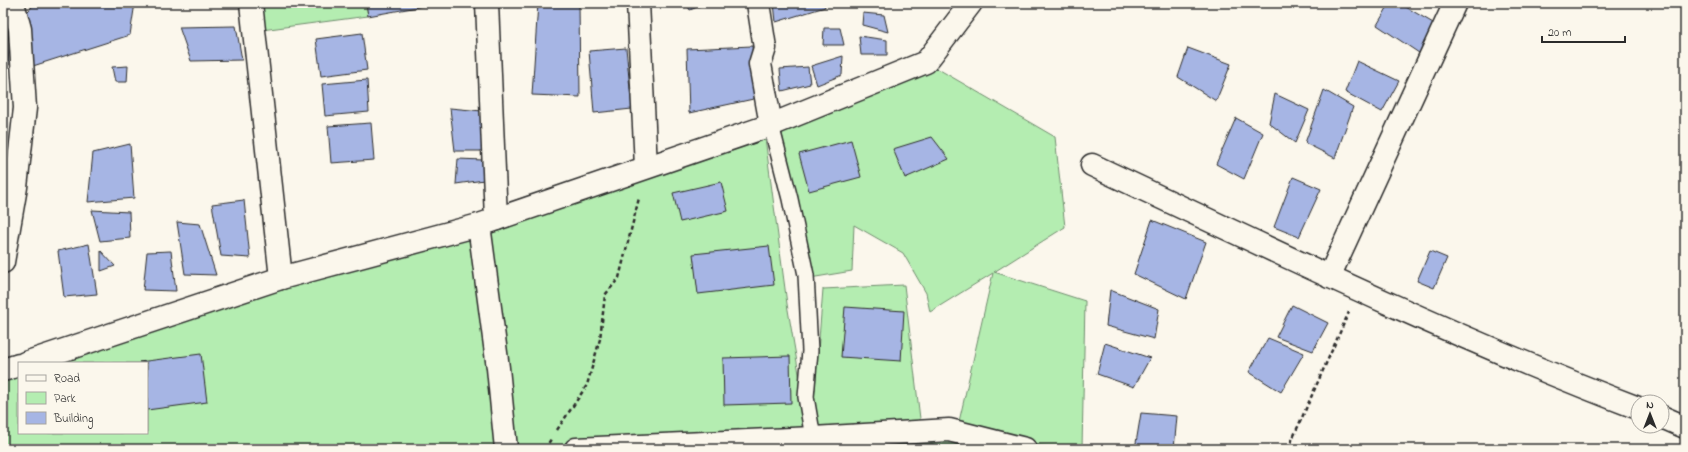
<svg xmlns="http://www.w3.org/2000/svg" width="1688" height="452" font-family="'Indie Flower',sans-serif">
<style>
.green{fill:#b4edb1;stroke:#708c6e}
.building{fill:#a6b5e4;stroke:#2b2b2b}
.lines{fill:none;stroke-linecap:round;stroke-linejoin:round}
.service-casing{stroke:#2b2b2b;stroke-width:18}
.minor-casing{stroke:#2b2b2b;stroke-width:25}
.tertiary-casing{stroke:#2b2b2b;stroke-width:25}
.path{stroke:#2b2b2b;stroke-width:2.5;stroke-dasharray:4 3;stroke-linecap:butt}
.service{stroke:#fbf7ec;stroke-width:15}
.minor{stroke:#fbf7ec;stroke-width:22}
.tertiary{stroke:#fbf7ec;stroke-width:22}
</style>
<rect width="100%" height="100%" fill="#fbf7ec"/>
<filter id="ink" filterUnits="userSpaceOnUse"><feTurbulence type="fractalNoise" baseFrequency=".025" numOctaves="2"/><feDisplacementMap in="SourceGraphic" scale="8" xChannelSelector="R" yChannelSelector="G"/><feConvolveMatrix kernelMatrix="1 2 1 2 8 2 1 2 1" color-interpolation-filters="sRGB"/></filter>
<g filter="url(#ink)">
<!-- green -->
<path class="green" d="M251,3H366L368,16L254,31Z
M926,62L1055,137L1065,227L994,272L1085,301L1082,449C1040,449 998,437 958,426L993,273L930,312L926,293L903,253L854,225L852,271L810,278L781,129Z
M765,138L787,304L810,438L568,449H3V370L19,365V433H147V363H25Z
M904,285L921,427L816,434L814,401L823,289Z
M964,439L998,449H595Z"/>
<!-- building -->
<path class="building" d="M36,3H135L130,35L33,66L25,14Z
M366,3H440L368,16Z
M538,3H579L580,97L532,95Z
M686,3H707L690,10Z
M774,3H824L825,7L776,22Z
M1390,3H1399L1440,27L1419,53L1377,25Z
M863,13L884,15L888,32L862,25Z
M236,26L242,60L191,61L179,27Z
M824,28H840L844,45H823Z
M3,30H7L9,65H3Z
M362,33L367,70L321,76L316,39Z
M859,36L887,40V55H861Z
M752,46L758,98L689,113L687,49Z
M626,48L632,109L594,113L589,51Z
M1188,48L1231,64L1216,101L1178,77Z
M843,56L842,75L817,85L811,66Z
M1357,61L1399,81L1382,112L1345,92Z
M128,66L127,82H115L112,67Z
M808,67L810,84L782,91L780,69Z
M367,80L369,112L325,116L322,84Z
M1324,90L1353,107L1335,158L1305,143Z
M1275,94L1309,110L1295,143L1269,123Z
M450,108L482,111L484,151H455Z
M1236,118L1263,133L1244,179L1216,164Z
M371,123L374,160L331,163L328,126Z
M932,137L949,159L905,178L893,149Z
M851,140L861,177L809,191L799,154Z
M130,144L134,198L88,202L93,153Z
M458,159L483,160L484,180L456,184Z
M1293,177L1321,189L1299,237L1274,227Z
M721,182L728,211L680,222L673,193Z
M244,200L250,258L221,256L212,204Z
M92,210L129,212L130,238L100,241Z
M1152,220L1206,242L1186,299L1134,274Z
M177,222L200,224L216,275L185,274Z
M89,244L97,294L64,297L58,251Z
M769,246L774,285L698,294L693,254Z
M101,251L115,266L101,271Z
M171,251L176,291L143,290L147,252Z
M1430,251L1447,258L1434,288L1417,281Z
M1110,290L1159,309L1154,339L1106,326Z
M1292,305L1328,323L1313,351L1276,337Z
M845,307L904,311L901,361L841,357Z
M1268,338L1304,353L1281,392L1249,372Z
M1105,343L1150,358L1134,387L1097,374Z
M201,354L207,402L147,410V363L139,362Z
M790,356L791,403L724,405L723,358Z
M1141,413L1177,416L1174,449H1135Z
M62,446V449H22Z"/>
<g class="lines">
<!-- service casing -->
<g class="service-casing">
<path id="service" d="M771,125L790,199L806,275L810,351L806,397L813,438"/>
</g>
<!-- minor casing -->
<g class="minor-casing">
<path id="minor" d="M251,3L281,278
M487,3L496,219
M638,3L646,167
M758,3L765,48L760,64L771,125
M1092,165C1272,250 1452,337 1638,408
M3,262L16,187L25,108L20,29L13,3
M1329,277L1455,3
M1662,417L1685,427
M576,449L813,438L949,430L1025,449"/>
</g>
<!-- tertiary casing -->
<g class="tertiary-casing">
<path id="tertiary" d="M479,225L498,368L506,449
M25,363L281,278L479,225L771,125L926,62L971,3
M3,370L19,365"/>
</g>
<!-- path -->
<path class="path" d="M557,430L587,385L600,339L605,295L619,278L639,198
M545,449L551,439
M1288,449L1349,312"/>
<!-- service -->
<use href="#service" class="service"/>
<!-- minor -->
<use href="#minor" class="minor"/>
<!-- tertiary -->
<use href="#tertiary" class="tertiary"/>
</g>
</g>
<!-- margin -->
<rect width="1688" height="452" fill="none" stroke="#fbf7ec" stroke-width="16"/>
<rect x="8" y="8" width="1672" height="436" fill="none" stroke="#2b2b2b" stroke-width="1.5" filter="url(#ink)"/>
<!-- legend -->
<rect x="18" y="362" width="130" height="72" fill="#fbf7ec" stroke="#a8a59f"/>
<rect x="26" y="375" width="20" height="6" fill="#fbf7ec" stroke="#a8a59f"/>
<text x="54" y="382" font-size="12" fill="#2b2b2b">Road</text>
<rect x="26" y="392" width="20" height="12" fill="#b4edb1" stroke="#a8a59f"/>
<text x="54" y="402" font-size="12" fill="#2b2b2b">Park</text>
<rect x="26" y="412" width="20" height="12" fill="#a6b5e4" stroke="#a8a59f"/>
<text x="54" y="422" font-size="12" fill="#2b2b2b">Building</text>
<!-- north arrow -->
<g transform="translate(1650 414)"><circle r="19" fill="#fbf7ec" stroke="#a8a59f"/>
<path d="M0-3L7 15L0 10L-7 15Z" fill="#2b2b2b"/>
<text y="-6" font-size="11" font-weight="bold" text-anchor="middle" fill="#2b2b2b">N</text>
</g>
<!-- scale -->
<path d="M1542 36v6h83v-6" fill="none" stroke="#2b2b2b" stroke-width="2"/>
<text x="1548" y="36" font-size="12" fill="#2b2b2b" stroke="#fbf7ec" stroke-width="3" paint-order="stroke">20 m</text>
</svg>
